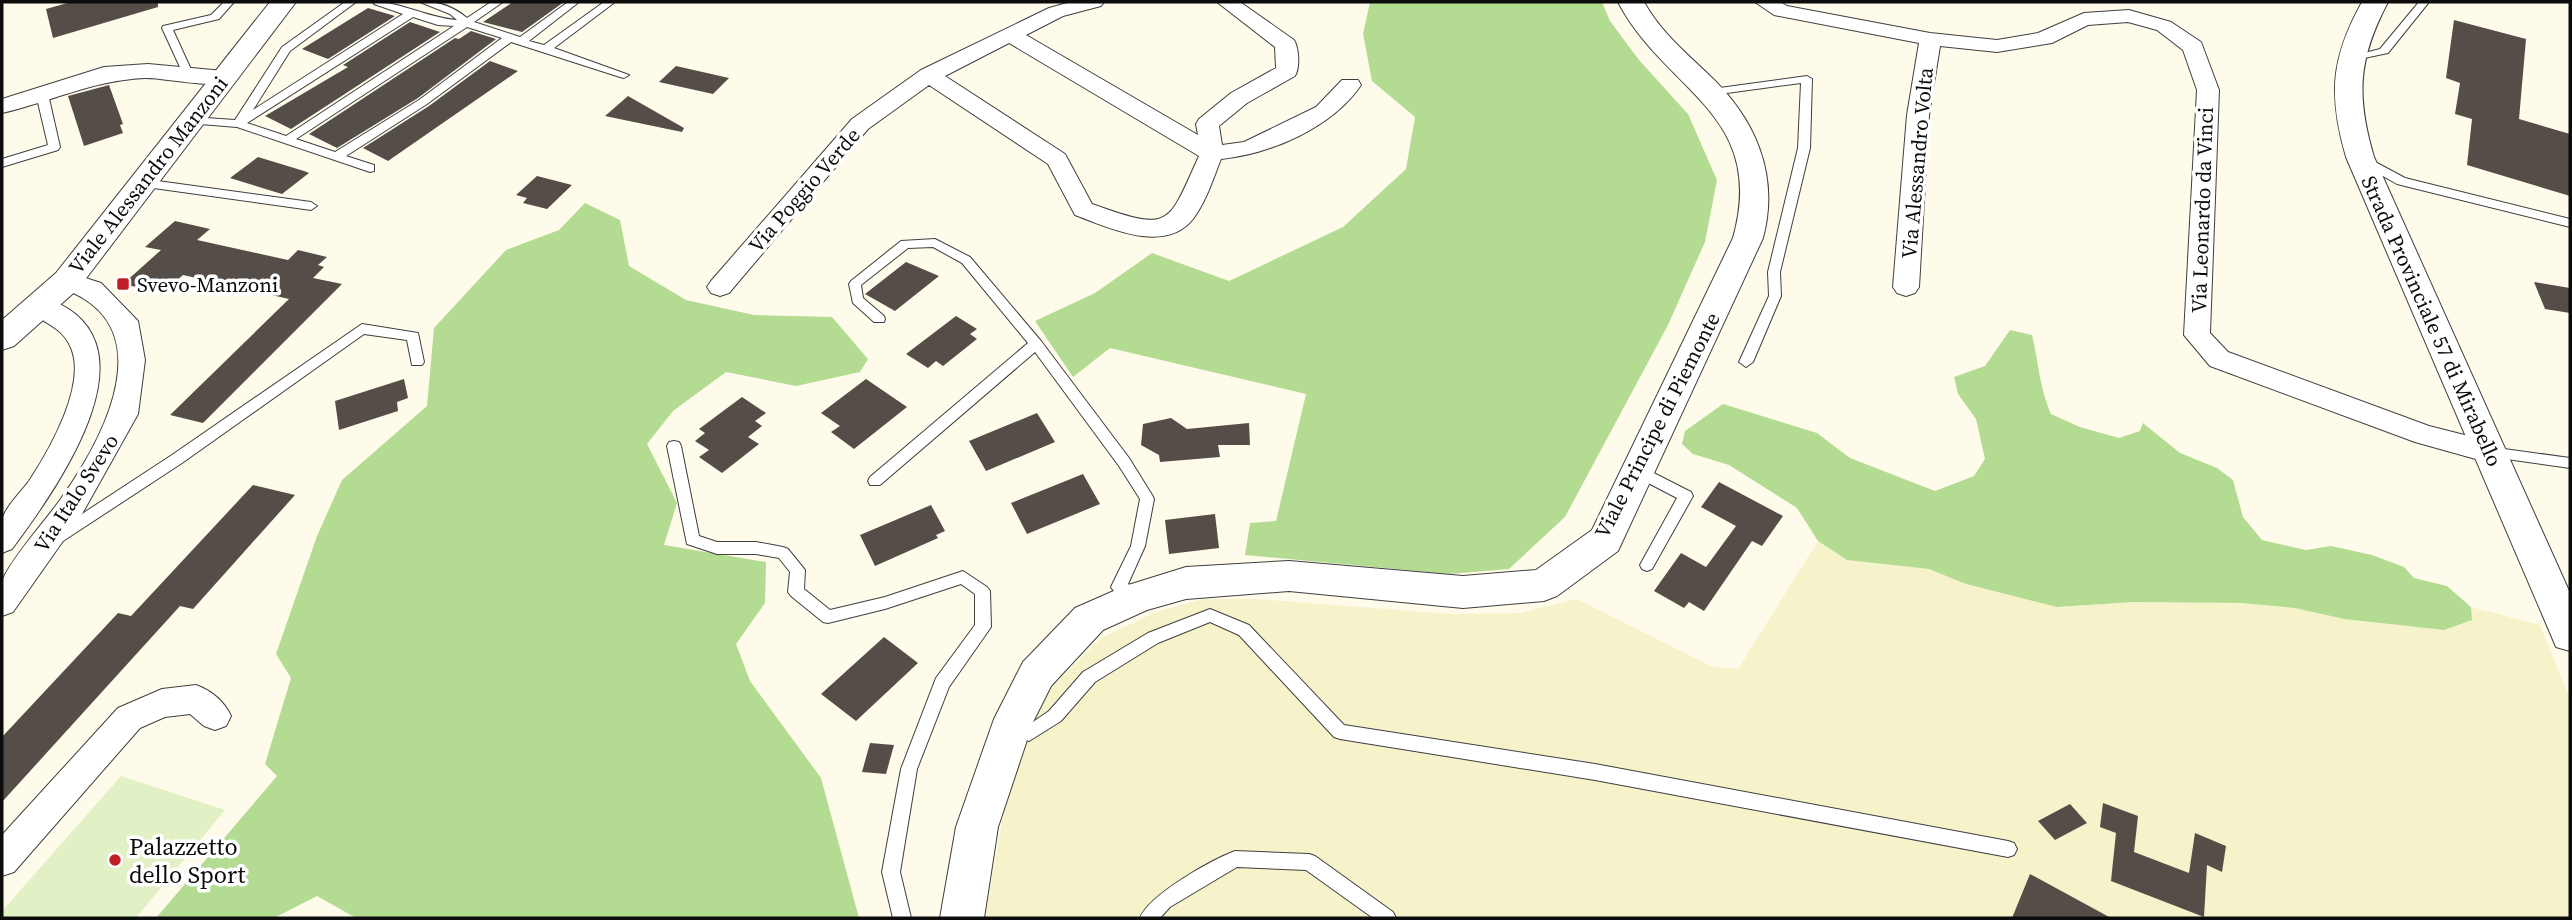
<svg xmlns="http://www.w3.org/2000/svg" width="2572" height="920" font-family="'Source Serif 4',serif">
<style>
.farmland{fill:#f6f2ca}
.forest{fill:#b3dc92}
.pitch{fill:#e2f1c5}
.building{fill:#554d48}
.lines{fill:none;stroke-linecap:round;stroke-linejoin:round}
.service-casing{stroke:#3f3f3f;stroke-width:2}
.minor-casing{stroke:#3f3f3f;stroke-width:2}
.tertiary-casing{stroke:#3f3f3f;stroke-width:2}
.service{fill:#fff;fill-rule:evenodd}
.minor{fill:#fff;fill-rule:evenodd}
.tertiary{fill:#fff;fill-rule:evenodd}
.poi-dot{fill:#c01f27;stroke:#fff;stroke-width:2.5}
.labels{text-anchor:middle;dominant-baseline:central;stroke-width:7;stroke-linejoin:round;paint-order:stroke}
.street-label{font-size:21px;fill:#0c0c0c;stroke:#fff}
.poi-label{font-size:21px;fill:#0c0c0c;stroke:#fff;text-anchor:start}
.near-poi-label{font-size:24px;fill:#0c0c0c;stroke:#fff;text-anchor:start}
</style>
<rect width="100%" height="100%" fill="#fffbea"/>
<!-- farmland -->
<path class="farmland" d="M1818,541L1847,560L1929,569L1966,584L2057,607L2133,602L2241,603L2295,608L2344,619L2444,630L2472,620L2471,607L2540,625L2570,699V918H985L1014,753L1048,690L1101,638L1156,612L1203,599H1257L1450,614L1520,613L1577,599L1713,667L1738,669Z"/>
<!-- forest -->
<path class="forest" d="M1370,2H1602L1610,21L1639,60L1688,114L1717,180L1705,242L1668,325L1565,517L1509,569L1449,574L1245,555L1250,523L1276,521L1306,394L1110,348L1073,377L1035,321L1095,293L1152,253L1229,281L1343,227L1406,169L1415,117L1372,81L1363,34Z
M585,203L620,220L629,266L686,300L754,315L832,317L868,359L860,372L796,386L726,372L673,411L647,444L677,503L664,545L766,562L765,603L736,644L750,681L821,778L859,918H356L317,896L274,918H156L277,776L265,764L291,678L276,654L317,536L342,480L427,406L434,328L506,250L559,230Z
M2010,330L2032,335C2039,364 2039,386 2051,414L2080,427L2119,438L2140,431L2143,423L2180,453L2217,468L2233,480L2243,517L2262,540L2306,550L2331,546L2372,555L2404,567L2414,578L2447,586L2471,607L2472,620L2444,630L2344,619L2295,608L2241,603L2133,602L2057,607L1966,584L1929,569L1847,560L1818,541L1797,508L1729,465L1693,454L1682,444L1685,431L1723,404L1817,433L1850,458L1935,491L1974,476L1985,459L1976,419L1958,394L1954,377L1985,366Z"/>
<!-- pitch -->
<path class="pitch" d="M121,776L225,810L136,918H2V911Z"/>
<!-- building -->
<path class="building" d="M71,2H158V7L53,38L46,9Z
M513,2H564L522,32L483,22Z
M368,8L395,16L328,59L302,49Z
M2454,20L2526,39L2519,119L2570,134V196L2467,165L2472,119L2455,114L2460,83L2446,78Z
M410,22L440,32L291,129L265,116L348,67L343,65Z
M471,31L496,39L418,98L337,148L309,134L455,38L459,39Z
M490,61L518,71L388,161L363,148L429,106Z
M676,66L729,78L713,94L659,82Z
M109,85L123,124L120,125L123,133L84,146L68,96Z
M628,96L684,128L682,132L605,116Z
M258,157L304,171L309,173L282,194L230,178Z
M537,176L572,185L547,209L523,203L527,198L516,195Z
M175,221L210,229L197,240L288,260L298,250L327,257L318,265L324,267L313,278L342,284L203,423L170,415L289,299L183,275L163,293L123,284L161,250L145,247Z
M906,262L939,276L895,311L865,294Z
M2534,282L2570,288V313L2545,309Z
M956,316L977,329L970,334L977,339L943,366L936,361L928,368L906,354Z
M404,379L408,398L397,402L398,411L339,430L335,401Z
M866,379L907,407L854,449L831,432L840,426L821,413Z
M742,397L766,413L755,421L762,426L748,437L759,444L722,473L699,457L709,450L695,441L705,433L699,429Z
M1037,413L1055,442L986,471L969,441Z
M1171,418L1187,429L1249,423L1250,445H1218L1220,457L1160,462L1159,455L1141,445L1143,424Z
M1083,474L1100,504L1027,534L1011,503Z
M1719,482L1783,516L1762,546L1752,541L1704,611L1689,602L1684,608L1654,591L1681,553L1706,567L1736,526L1701,507Z
M253,485L295,495L193,609L180,606L2,802V737L118,613L131,616Z
M931,505L945,531L936,535L938,538L875,566L860,535Z
M1215,514L1219,548L1169,554L1165,520Z
M884,637L918,663L856,721L821,694Z
M870,743L894,745L886,774L862,772Z
M2103,803L2138,816L2134,852L2189,873L2195,833L2226,846L2222,872L2207,865L2204,917L2111,881L2116,833L2100,827Z
M2070,804L2087,823L2055,840L2038,821Z
M2030,874L2111,918H2012Z"/>
<g class="lines">
<!-- service casing -->
<g class="service-casing">
<path id="service" d="M224,2H234L219,19L173,30L194,76L193,78H185L162,28L163,26L211,15Z
M345,2H356L290,51L253,110L403,14L374,4L373,2C402,2 428,18 457,20L450,14L420,2C437,1 453,6 467,18L491,2H503L474,22L520,37L568,2H579L529,41L544,45L604,2H615L554,48L629,75L624,78L620,77L511,42L427,104L346,156L374,165V171L370,172L237,127L188,123V119L192,117L235,120L282,47ZM413,17L438,25L454,26L286,136L247,123ZM467,27L502,38L419,100L335,152L296,139Z
M2419,2H2429L2388,53L2345,62V58L2380,49Z
M1807,76L1812,79L1810,148L1780,272L1781,296L1753,362L1746,367L1739,362L1769,296L1768,272L1798,148L1801,83L1712,95L1706,92L1712,89Z
M42,91L48,94L60,147L58,150L2,167V159L48,145L36,94Z
M2364,156L2405,178L2570,219V227L2397,184L2360,163V157Z
M143,179L311,202L317,206L311,210L139,186L137,183Z
M935,239L970,257L1041,341L1129,458L1152,495L1154,499L1145,546L1128,584L1141,592L1144,596L1141,600C1132,604 1116,596 1111,587L1131,546L1140,499L1119,466L1035,352L880,485H870L868,481L870,477L1028,343L962,263L933,247L908,248L861,285L863,298L884,316L885,319L884,322H874L853,303L849,284L851,281L901,241Z
M362,324L418,333L424,362L422,365H412L407,340L364,334L182,463L63,541H53L51,537L53,533L172,455Z
M674,441L679,442L681,446L699,536L717,542H756L783,547L788,549L805,570L804,589L830,610L885,597L963,571L987,587L990,591L991,627L949,687L917,769L900,872L911,918H893L882,872L901,769L936,678L975,625V594L961,584L885,609L828,623L823,622L791,596L788,592L790,572L779,558L756,554H717L687,544L667,446L669,442Z
M2490,447L2570,458V468L2485,456L2483,452L2485,448Z
M1638,465L1691,492L1693,496L1652,569L1647,571L1642,569L1640,565L1677,498L1633,475L1631,471L1633,467Z
M1210,609L1249,625L1344,725L1595,764L2008,841L2014,843L2017,849L2014,855L2008,857L1595,780L1340,739L1334,737L1239,635L1210,622L1158,643L1095,682L1061,721L1029,741C1020,738 1013,730 1009,722L1011,717L1017,715L1030,724L1049,711L1083,672L1148,633Z
M1235,851L1309,854L1315,856L1393,912L1396,918H1373L1306,870L1237,867L1170,907L1160,918H1140C1149,895 1211,860 1235,851Z"/>
</g>
<!-- minor casing -->
<g class="minor-casing">
<path id="minor" d="M1071,2H1104L1101,6L1063,16L1026,35L1198,135L1196,124L1199,119L1231,93L1276,68L1275,47L1217,2H1240L1294,40C1299,48 1300,68 1295,76L1247,103L1219,126L1222,145L1244,142L1316,107L1342,80H1358L1361,85C1332,128 1270,154 1221,159C1213,179 1206,202 1193,219C1165,255 1107,227 1075,215L1048,164L929,85L868,129L729,293L720,296L711,293L707,287L711,281L852,119L921,70L1049,8ZM1009,43L1199,156C1167,227 1171,232 1092,204L1065,154L945,76Z
M1755,2H1780L1787,6L1930,33L1997,40L2038,33L2084,13L2129,10L2171,22L2201,42L2219,90L2210,333L2228,352L2429,426L2500,444L2504,452L2500,460L2490,463L2415,442L2210,366L2184,335L2197,90L2183,50L2157,30L2128,22L2088,25L2052,43L1997,52L1940,46L1929,115L1919,287L1915,293L1906,296L1897,293L1893,287L1907,115L1919,43L1774,15Z
M148,64L224,71L235,78C226,92 163,77 145,78C94,80 50,102 2,113V99L104,67Z
M67,272L101,283L138,321L145,360L138,414L82,514L13,612L2,616C2,606 0,588 3,579C12,558 45,521 60,500C105,437 166,322 58,287L54,281L58,275Z
M39,296C168,334 58,487 12,549L2,553C2,544 0,530 2,521C4,508 21,492 29,481C49,451 87,385 71,348C61,323 38,324 26,305L30,299Z
M196,685C212,691 224,701 231,716L226,726L215,730L204,726L190,714L165,717L140,728L14,872L2,876V835L118,708L162,689Z"/>
</g>
<!-- tertiary casing -->
<g class="tertiary-casing">
<path id="tertiary" d="M270,2H296L78,289L14,346L2,350V320L56,273Z
M1618,2H1644C1660,31 1684,51 1708,74C1755,118 1780,174 1763,238L1618,551L1557,596L1544,601L1463,608L1289,591L1186,599L1147,610L1103,630L1051,686L1033,722L998,827L984,918H940L956,827L994,719L1023,662L1075,608L1125,586L1186,567L1289,561L1463,576L1536,570L1592,530L1733,238C1768,113 1665,92 1618,2Z
M2362,2H2388C2358,59 2356,96 2374,157L2570,593V651L2556,647L2551,635L2346,157C2328,95 2331,58 2362,2Z"/>
</g>
<!-- service -->
<use href="#service" class="service"/>
<!-- minor -->
<use href="#minor" class="minor"/>
<!-- tertiary -->
<use href="#tertiary" class="tertiary"/>
</g>
<!-- markers -->
<g class="poi-dot">
<rect x="116" y="277" width="14" height="14" rx="3.5"/>
<circle cx="115" cy="860" r="7"/>
</g>
<g class="labels">
<!-- street labels -->
<g class="street-label">
<text transform="translate(1917 163) rotate(-85)">Via Alessandro Volta</text>
<text transform="translate(148 175) rotate(-52)">Viale Alessandro Manzoni</text>
<text transform="translate(804 190) rotate(-49)">Via Poggio Verde</text>
<text transform="translate(2202 210) rotate(-88)">Via Leonardo da Vinci</text>
<text transform="translate(2432 321) rotate(66)">Strada Provinciale 57 di Mirabello</text>
<text transform="translate(1657 425) rotate(-63)">Viale Principe di Piemonte</text>
<text transform="translate(76 493) rotate(-57)">Via Italo Svevo</text>
</g>
<!-- poi labels -->
<g class="poi-label">
<text x="137" y="284">Svevo-Manzoni</text>
</g>
<!-- near-poi labels -->
<g class="near-poi-label">
<text x="129" y="846">Palazzetto<tspan x="129" dy="28">dello Sport</tspan></text>
</g>
</g>
<!-- border -->
<rect width="2572" height="920" fill="none" stroke="#0c0c0c" stroke-width="7"/>
</svg>
